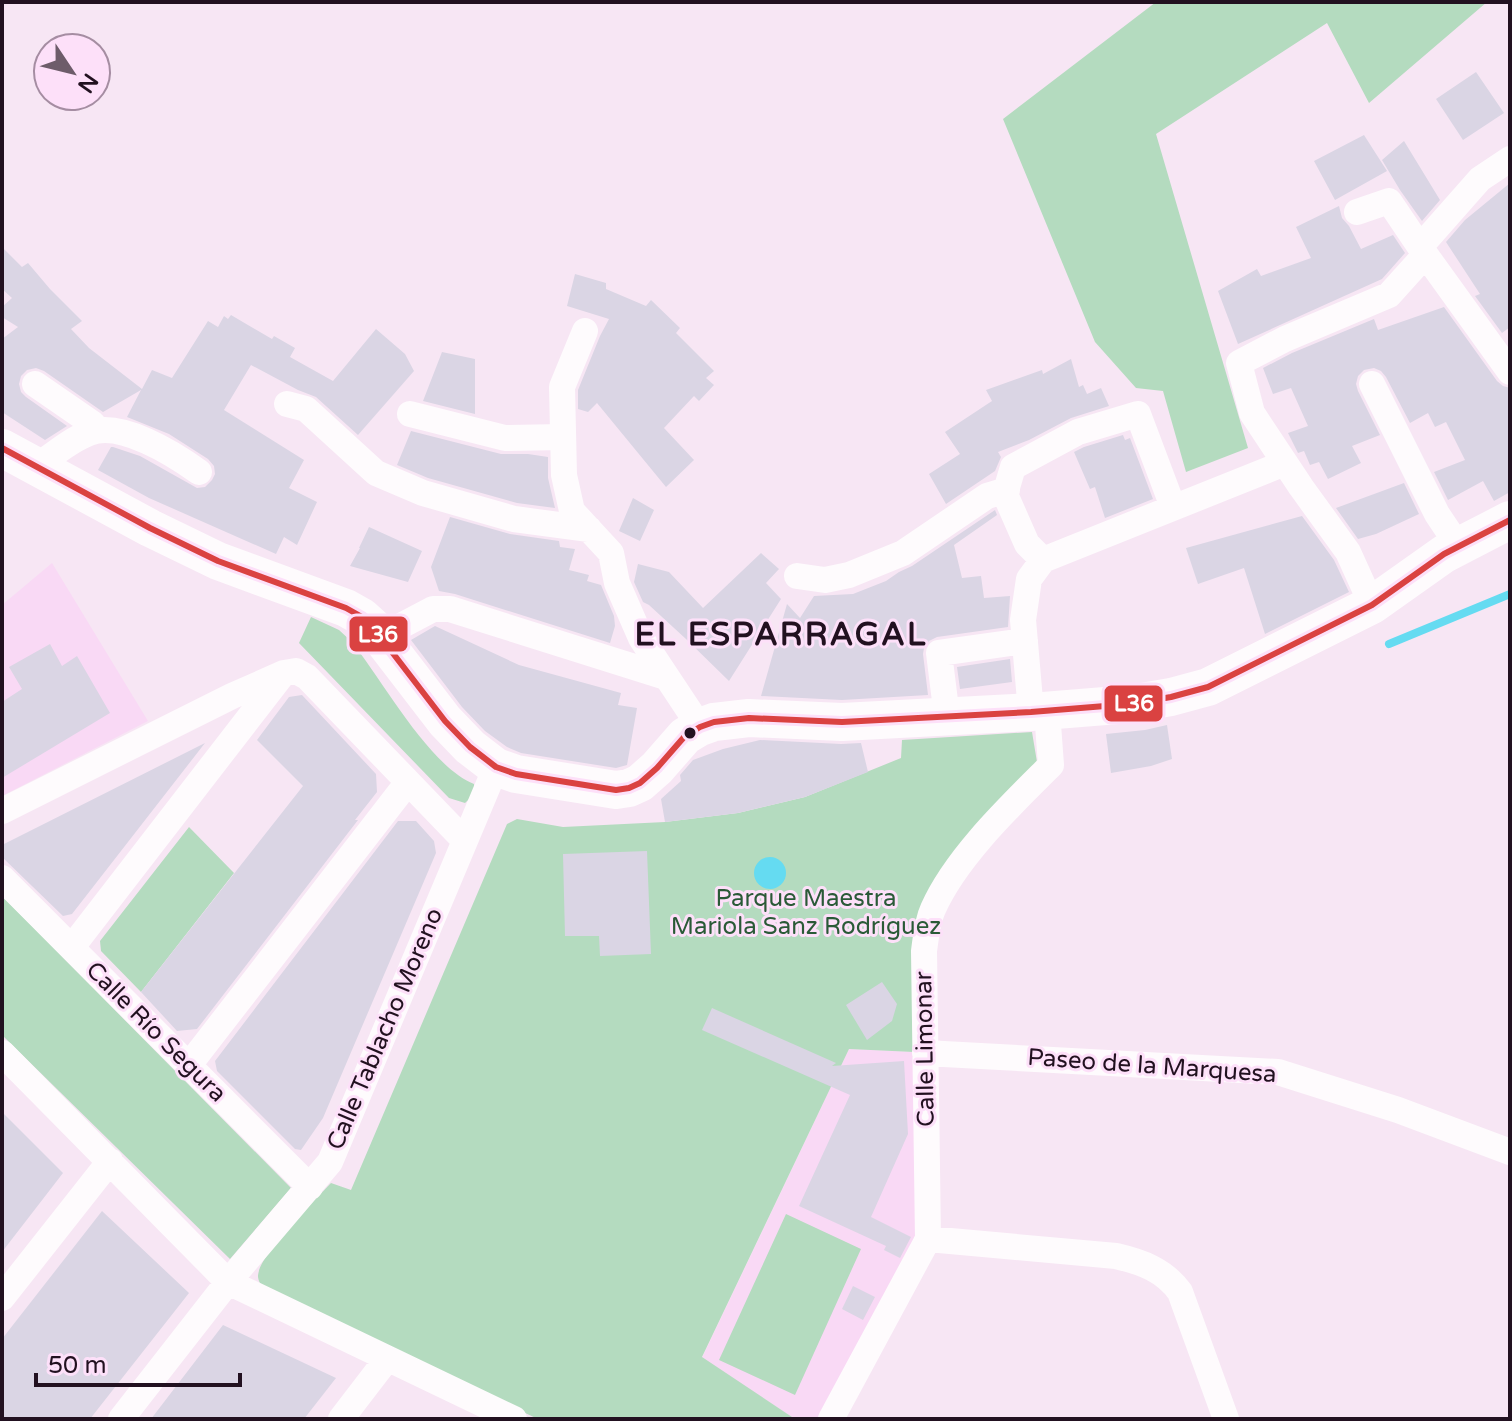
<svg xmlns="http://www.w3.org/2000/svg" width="1512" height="1421" font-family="'Varela Round',sans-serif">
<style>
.built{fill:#f9d9f5}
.green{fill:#b4dbbf}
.water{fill:#65dbf1}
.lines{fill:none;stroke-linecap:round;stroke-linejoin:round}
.stream{stroke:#65dbf1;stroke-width:8}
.building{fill:#dad5e4}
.street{stroke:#fefbfd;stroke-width:26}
.secondary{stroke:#fefbfd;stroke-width:38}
.bus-1-casing{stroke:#fde0f9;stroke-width:12}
.bus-1{stroke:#da4241;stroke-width:6}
.bus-dot{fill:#221120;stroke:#fde0f9;stroke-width:3}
.labels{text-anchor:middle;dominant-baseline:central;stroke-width:6;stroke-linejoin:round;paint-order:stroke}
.park-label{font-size:24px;fill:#2a5a37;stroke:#fde0f9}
.street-label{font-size:24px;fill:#221120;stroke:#fde0f9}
.district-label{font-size:32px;font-weight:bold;letter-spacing:2px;fill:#221120;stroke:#fde0f9}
.line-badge{stroke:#fde0f9;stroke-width:3}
.badge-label{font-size:22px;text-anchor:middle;font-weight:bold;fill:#fff}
</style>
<rect width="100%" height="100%" fill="#f7e6f4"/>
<!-- built -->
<path class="built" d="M52,563L148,721L2,796V605Z
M849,1049L914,1052L919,1222L914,1239L820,1419H795L702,1358Z"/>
<!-- green -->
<path class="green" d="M1156,2H1487L1369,103L1327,23L1156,134L1248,448L1186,472L1163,391L1136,388L1095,342L1003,119Z
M311,617L339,630L352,642C382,680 430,767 474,784C475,792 471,798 465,803L449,798L299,643Z
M1032,732L1037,762L952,855L914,1052L849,1049L702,1357L795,1419H538L268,1293C263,1288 259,1284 258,1277C257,1256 315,1200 331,1183L351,1190L507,824L517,819L563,827L665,822L738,813L805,797L901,758L902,740Z
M189,827L234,873L141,992L101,951L100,941Z
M2,896L291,1188L230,1259L2,1035Z
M786,1214L861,1249L795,1395L719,1360Z"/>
<!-- water -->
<path class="water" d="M754 873a16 16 0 1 1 32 0a16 16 0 1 1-32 0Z"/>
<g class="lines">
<!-- stream -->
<path class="stream" d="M1389,644L1510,594"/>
</g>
<!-- building -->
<path class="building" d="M1476,72L1504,113L1463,140L1436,99Z
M1364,135L1387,171L1335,200L1314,161Z
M1404,141L1440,200L1422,221L1400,190L1382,160Z
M1510,183V327L1502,333L1475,296L1480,294L1446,242L1465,220Z
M1339,206L1342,218L1349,226L1361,249L1393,235L1405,253L1382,279L1238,344L1218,291L1257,269L1261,276L1311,258L1296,227Z
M2,247L22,267L28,263L50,289L82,321L71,329L89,348L142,389L152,370L172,378L208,321L218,327L224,316L228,319L231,315L272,339L274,336L295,348L290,357L333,381L376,329L405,354L414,371L358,435L316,397L298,390L251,365L224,410L304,460L289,488L317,502L297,545L284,537L276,554L149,498L98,470L111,447H113L140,456L197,488L205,487L212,480L215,474L214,466L208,459L169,434L127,417L141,390L103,412L44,371L36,368L27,370L21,376L19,384L21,392L26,397L67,426L45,440L2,412V339L18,327L2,317V307L12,298L2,289Z
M575,274L606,283V289L646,306L651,300L680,328L676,333L714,371L706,378L714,385L699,401L694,396L664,428L694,460L666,487L597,403L588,412L578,409V390L600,336L609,319L567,306Z
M1444,307L1497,381L1503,386L1510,388V492L1494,501L1483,481L1448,500L1434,472L1465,460L1446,422L1435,427L1428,413L1410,423L1386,377L1381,371L1374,368L1364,370L1358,376L1356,384L1358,391L1380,435L1352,446L1361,463L1328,479L1319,462L1310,465L1304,451L1298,453L1288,433L1308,426L1291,388L1273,394L1263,368L1292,353L1374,319L1378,330Z
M442,352L475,359V414L423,401Z
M1071,359L1079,387L1083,385L1087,394L1101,388L1109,406L1071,418L1029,440L998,452L1001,457L995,471L946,504L929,474L960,454L945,432L992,401L986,390L1042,370L1043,374Z
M411,431L501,454H528L548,457V478L555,508L517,503L428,478L397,465Z
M1123,435L1125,440L1130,438L1153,499L1105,518L1095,487L1090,489L1074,452L1084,447Z
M1404,483L1419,514L1376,534L1358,539L1336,508Z
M633,498L654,510L640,541L619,531Z
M995,510L997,515L954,545L962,578L981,576L984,598L1010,596L1008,627L937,637L929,641L924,648L923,654L928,695L842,700L761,696L787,604L800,618L814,596L853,594L886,581L899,572L912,566Z
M1302,516L1334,560L1349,592L1265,634L1244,568L1198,584L1186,548Z
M450,517L510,534L559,541L560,547L575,549L569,570L589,575L587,581L601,585L614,616L615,626L610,643L455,594L439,591L431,567Z
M369,527L422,551L408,582L350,566L360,548H359Z
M761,553L779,569L766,583L781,599L729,681L686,639L649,605L643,602L634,582L638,564L669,572L703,608Z
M435,626L519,665L621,693L618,705L637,708L627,765L616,768L521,753L507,747L485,731L462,707L411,640Z
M50,644L62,666L77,656L110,713L2,778V702L22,689L9,667Z
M1010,659L1012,682L960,689L957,667Z
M302,695L376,774L377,792L355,820H358L197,1029L177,1031L141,992L303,786L257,740L289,697Z
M1167,725L1172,759L1151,766L1111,773L1106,734L1145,730Z
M760,740L841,744L861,743L868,772L805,797L738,813L665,822L661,799L681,781L680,775L693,760L723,749Z
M205,743L72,914L63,916L2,857V845Z
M398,821H416L434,841L436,853L323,1118L301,1150L295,1149L217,1071L215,1061Z
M647,851L651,954L600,956L599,936H565L563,854Z
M882,982L897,1004L892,1021L867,1040L846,1005Z
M712,1008L836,1063L832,1066L904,1061L908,1134L871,1217L911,1237L900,1258L884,1250L886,1246L799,1206L850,1095L702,1030Z
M2,1112L63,1173L2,1252Z
M102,1211L189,1293L90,1419H2V1339Z
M853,1286L875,1297L863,1320L842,1309Z
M223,1325L336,1378L304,1419H151Z"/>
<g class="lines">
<!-- street -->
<path class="street" d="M1510,159L1480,179L1420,247L1510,372
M1357,212L1389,201L1420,247
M585,331L562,387L564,475L572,511L611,553L617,583L641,638L700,727
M35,384L93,424L95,431
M1372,384L1437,514L1459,547
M287,404L306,409L376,473L423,493L514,519L589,529
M410,414L505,438L563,437
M36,467C53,455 70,440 89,433C120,420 174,454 199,472
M1043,560L1027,544L1005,494L1013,467L1078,432L1138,414L1173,507
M797,576L825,580L849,575L903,553L987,496L1007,490
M1372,605L1348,552L1301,487L1252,413L1239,363L1285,339L1389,295L1425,255
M380,637L433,609H450L666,677
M1031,712L1023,620L1029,579L1043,560L1285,463
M947,717L939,653L1025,641
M2,811L232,696L284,673L296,671L307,677L464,840
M2,878L310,1187
M72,947L282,675
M2,1053L228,1282L514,1419
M925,1053L1278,1072L1398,1110L1510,1152
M189,1065L408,782
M928,1239L1116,1256C1142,1262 1164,1270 1180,1292L1226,1419
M2,1298L110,1161
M121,1419L228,1282L330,1162L496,767
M341,1419L387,1359
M831,1419L928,1239L924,951C926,937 927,922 933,909C956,857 1011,805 1051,765L1047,711"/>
<!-- secondary -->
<path class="secondary" d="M2,448L150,528L218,561L346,608L362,617L372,626L445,721L470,747L496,767L516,774L616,790L629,788L640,783L657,768L685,736L700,727L714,722L749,718L842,722L1031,712L1130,704L1171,697L1208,687L1372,605L1444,554L1510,520"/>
<!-- bus-1 casing -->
<g class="bus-1-casing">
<path id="bus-1" d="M2,448L150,528L218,561L346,608L362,617L372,626L445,721L470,747L496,767L516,774L616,790L629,788L640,783L657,768L685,736L700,727L714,722L749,718L842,722L1031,712L1130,704L1171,697L1208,687L1372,605L1444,554L1510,520"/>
</g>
<!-- bus-1 -->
<use href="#bus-1" class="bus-1"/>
</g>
<!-- markers -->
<circle class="bus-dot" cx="690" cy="733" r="7"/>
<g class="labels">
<!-- park labels -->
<g class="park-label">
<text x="806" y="898">Parque Maestra<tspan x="806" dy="28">Mariola Sanz Rodríguez</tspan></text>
</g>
<!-- street labels -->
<g class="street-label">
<text transform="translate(385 1029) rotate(-67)">Calle Tablacho Moreno</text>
<text transform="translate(156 1032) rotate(45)">Calle Río Segura</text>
<text transform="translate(925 1049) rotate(-91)">Calle Limonar</text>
<text transform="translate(1152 1066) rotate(4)">Paseo de la Marquesa</text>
</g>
<!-- district labels -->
<g class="district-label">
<text x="781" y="635">EL ESPARRAGAL</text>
</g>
</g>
<g class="line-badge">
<rect x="348" y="615" width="61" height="38" rx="8" fill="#da4241"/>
<rect x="1103" y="684" width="61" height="39" rx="8" fill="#da4241"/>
</g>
<g class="badge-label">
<text x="378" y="642">L36</text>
<text x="1134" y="711">L36</text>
</g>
<!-- border -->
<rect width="1512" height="1421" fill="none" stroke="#221120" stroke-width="8"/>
<!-- north arrow -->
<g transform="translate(72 72) rotate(125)"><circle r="38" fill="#fde0f9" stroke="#a58da2" stroke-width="2"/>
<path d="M0-6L14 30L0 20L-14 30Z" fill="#6d5c6a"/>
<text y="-12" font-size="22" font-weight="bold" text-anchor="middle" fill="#221120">N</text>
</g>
<!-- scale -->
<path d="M36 1373v12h204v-12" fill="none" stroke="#221120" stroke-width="4"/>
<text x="48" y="1373" font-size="24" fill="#221120" stroke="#fde0f9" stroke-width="6" paint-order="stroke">50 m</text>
</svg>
